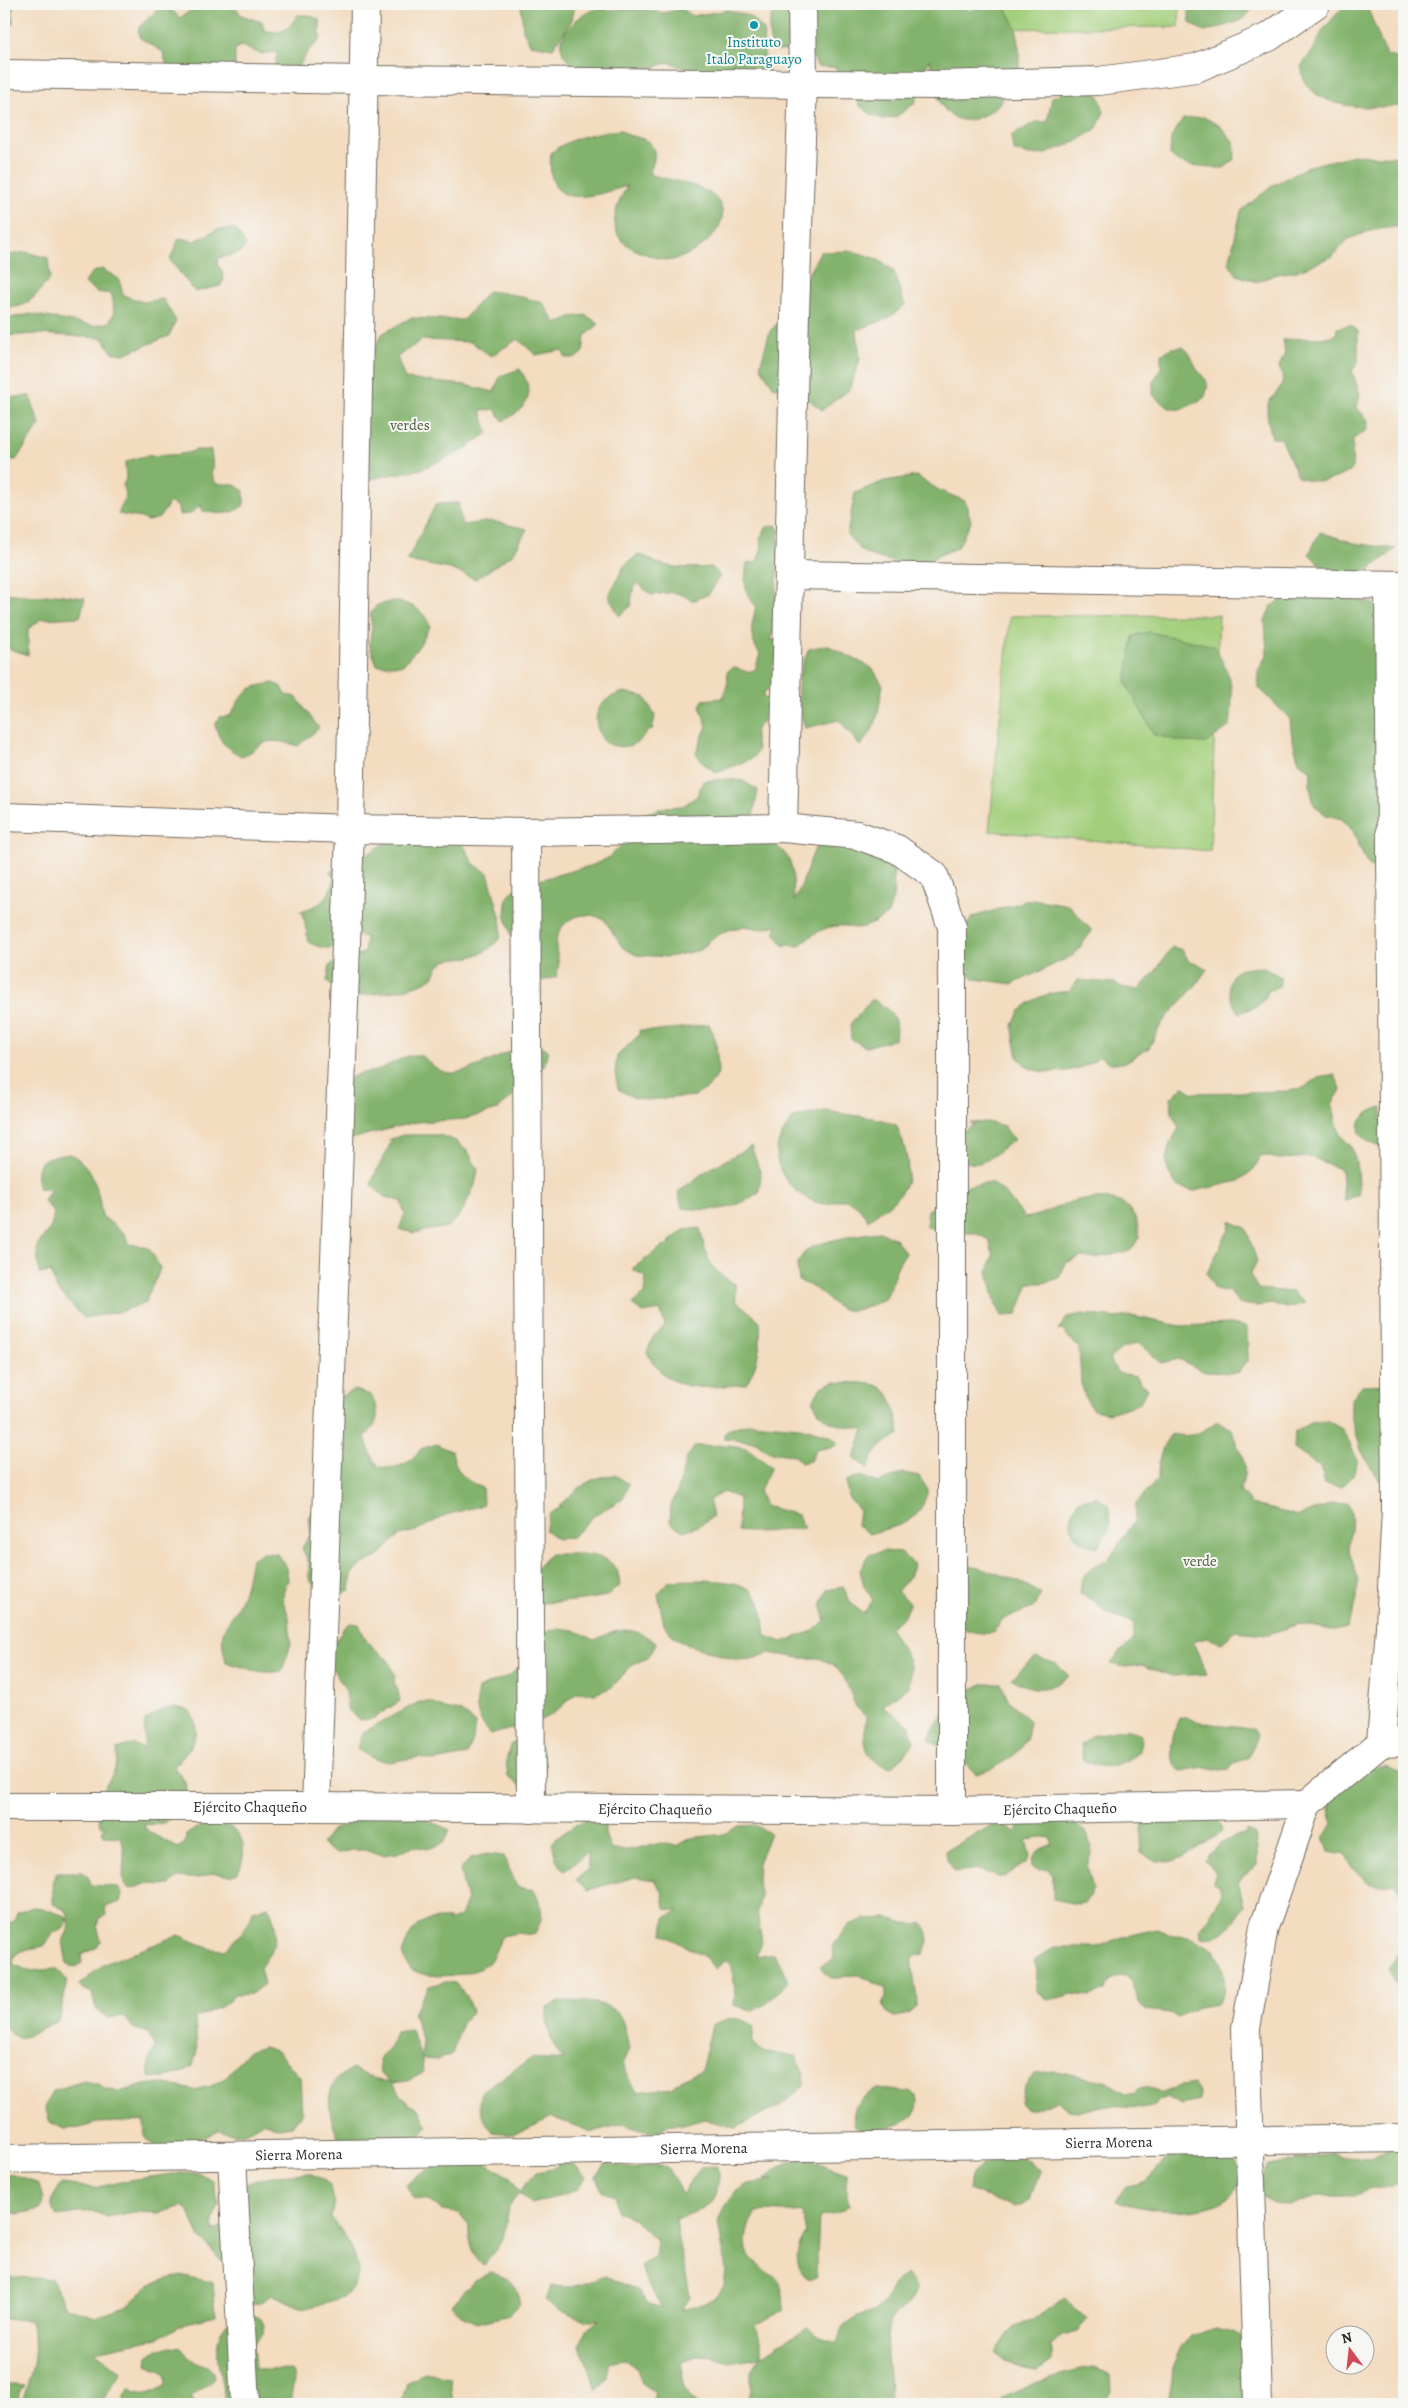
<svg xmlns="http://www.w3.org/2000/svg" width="1408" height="2408" font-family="Alegreya,serif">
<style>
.green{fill:#a3cf7c;stroke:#677d54}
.forest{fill:#82b26c;stroke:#566e4c}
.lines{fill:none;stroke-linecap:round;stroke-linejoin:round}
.minor-casing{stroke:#71695f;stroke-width:30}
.minor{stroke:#fff;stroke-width:28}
.culture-dot{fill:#0f9aa8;stroke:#f6f6f2;stroke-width:2}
.labels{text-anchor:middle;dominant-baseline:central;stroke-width:4;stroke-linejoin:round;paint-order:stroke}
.culture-label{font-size:15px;fill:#0d838f;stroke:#f6f6f2}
.park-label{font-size:15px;fill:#4f5c43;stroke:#f6f6f2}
.street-label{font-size:15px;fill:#2b2b2b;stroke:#f6f6f2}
</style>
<rect width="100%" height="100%" fill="#f6f6f2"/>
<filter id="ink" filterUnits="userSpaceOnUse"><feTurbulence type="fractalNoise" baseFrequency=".02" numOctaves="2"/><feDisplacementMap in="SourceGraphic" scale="10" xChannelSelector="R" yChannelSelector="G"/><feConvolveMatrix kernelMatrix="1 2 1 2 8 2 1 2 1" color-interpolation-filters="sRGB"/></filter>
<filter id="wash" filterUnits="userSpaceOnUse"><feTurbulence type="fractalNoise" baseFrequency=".0096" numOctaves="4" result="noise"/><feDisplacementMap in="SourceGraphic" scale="20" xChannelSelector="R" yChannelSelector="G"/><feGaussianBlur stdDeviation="1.12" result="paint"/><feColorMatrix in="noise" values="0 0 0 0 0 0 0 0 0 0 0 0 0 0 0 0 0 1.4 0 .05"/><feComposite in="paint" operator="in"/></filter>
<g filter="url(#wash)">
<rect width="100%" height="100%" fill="#f3dcc0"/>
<!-- green -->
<path class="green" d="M880,4H1180L1179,27L880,30Z
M1219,615L1210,851L989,831L1010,616Z"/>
<!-- forest -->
<path class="forest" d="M4,4H13V24L4,33Z
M199,4H226L236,7L241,15L262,22L264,30C284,35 287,30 298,15H309L320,20V40L309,50L296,71L275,66L277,52L261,54L241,46L235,49V67L168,71L163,52L140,38L138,28L156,11L169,7L180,18Z
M521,4H575L572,20L553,48L530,44L523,30Z
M776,4H956L968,12L991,6L1005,7C1024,35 1018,49 1019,80C1015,83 1007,87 1004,92C1001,97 1002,102 997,106C968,130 944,124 934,86C932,77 932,67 929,59L915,103L896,117L883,119L872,115L859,105L856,90L837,75V68L817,66L809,49L777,51C763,39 770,18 776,4Z
M1188,4H1249L1251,11L1240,21L1205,32L1190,23Z
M601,8L608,10L640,8L663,13L682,9L692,16L728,10L749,16L764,30L763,50L769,73L742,69L735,71L690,70L669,62L650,69H631L607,65L592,69L573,66C569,61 563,55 562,50C556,31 585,10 601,8Z
M1342,8L1368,9L1386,55L1404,60V106C1374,107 1327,112 1306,84C1303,80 1302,71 1301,66L1312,52L1323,30Z
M1089,87L1099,96L1104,112L1097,128L1076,142L1045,154L1029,155L1013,150L1011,136L1035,122H1047L1052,97L1065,92Z
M1204,117L1220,126L1234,142L1235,159L1224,168C1208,168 1180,168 1170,155L1171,138L1183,119Z
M621,130C630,138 633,135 643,139C660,146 654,163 649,174C668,180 692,183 708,192C746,216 700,255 672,260C664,261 653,257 646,254C606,241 610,217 627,186C590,197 544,213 551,153C569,137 598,132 621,130Z
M1354,155L1404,157V226L1373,230L1348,239L1333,256L1297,271L1276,274L1257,282L1237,275L1229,263L1241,211L1273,185L1309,166Z
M218,229H235L246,245L240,253L218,258L217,264L222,271L224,280L220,286L195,292L170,260L179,238L195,241Z
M853,251L877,259L893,270L905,305L889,318L857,330L860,359L849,390L822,410L805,397L773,386L760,366L770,331L788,312L820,252Z
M26,252L48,258L50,279C37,294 26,312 4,306V256Z
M102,269L119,279L123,295L143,302L163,299L176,321L169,336L124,354L112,352L103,338L37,334L4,336V319L31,314L94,326L109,322L114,313L112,294L96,292L85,283L91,273Z
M488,291L511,294L543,303L556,324L571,317L586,315L599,324L585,336L583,352L576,358H566L562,350L536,355L518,339L491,356L471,342L422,340L397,357L405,379L465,385L494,392L500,376L520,369C536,394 529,408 503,421L495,409L481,411L488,433L464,450L422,469L370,479L355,459L365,365L382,334L410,318L463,320Z
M1350,325L1358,331V362L1352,371L1360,394L1357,408L1368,420L1367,430L1353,439L1352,470C1331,481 1322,485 1298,477L1281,438H1272C1270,429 1267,419 1267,410C1268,392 1291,391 1279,367L1285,353L1283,340C1303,337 1317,340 1336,335L1337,328Z
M1183,347C1191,353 1191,358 1196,367C1203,381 1213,378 1204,398C1180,411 1174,416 1153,395V382L1161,368V355L1171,348Z
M30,396L40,425L16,460H4V398Z
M196,450H211L213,468L211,473L216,484H233L244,491V505C231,516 218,514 203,511L201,505L190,514L179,515L178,507L170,502L159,518L148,521L141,518L118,514L126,496L123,485L126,479L125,463C146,450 172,460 196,450Z
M916,476L939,490L965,501L971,521L958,547L920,564L890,561L865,554L847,535L855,493L884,481Z
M458,503L462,525L492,521L527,529L514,553L476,579L450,569L407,561L436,504Z
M776,525L779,530L775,629L770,639L784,643L772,667L778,675L776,685L764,692L763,698L776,701L773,714C756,726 751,729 758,750L753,758L717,773L704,764L696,753L707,726L700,706L703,700L723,698L728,682L727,672L733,667L747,672L755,670L760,654C747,634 752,627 756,606C742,592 745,581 747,563L757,562L762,547L760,538L767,527Z
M1320,532L1354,543L1396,549L1344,589L1309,554Z
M638,555C647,555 651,562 660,564C678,569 694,568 712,567L720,576L709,594L692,601C675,589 671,593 651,595L637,582L632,595L631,606L619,616L609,596L624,566Z
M4,593L36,596L56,594L85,598L80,617L41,619L28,629V655L9,649L4,639Z
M1304,597C1336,598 1368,597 1395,613L1404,645L1387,746L1404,776V973L1401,895L1366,862L1353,831L1342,819L1326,815L1314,805L1310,787L1311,771L1299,762L1292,738L1290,719L1258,687V671L1267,654L1265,621L1271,606L1285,599Z
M393,601C411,604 423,608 430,626L419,646L403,665H377L369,644L372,628L370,614L377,605Z
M1150,632L1214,646C1233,679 1234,688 1230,726L1206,743L1185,742L1154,735L1126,683L1133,636Z
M827,645L872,668L883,685C876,716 882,721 860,746L839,720L805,728C795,696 795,679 809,649Z
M274,683L282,687L286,695L296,697L319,728L298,746C287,743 273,738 262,744C253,749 252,753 241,756C224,746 221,744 215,725L220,717L230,716C244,692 245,687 274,683Z
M624,692L645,697L655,716L652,730L648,731C637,747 621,751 604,742C589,718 596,700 624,692Z
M727,779L743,781L758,790L752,823L758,837C796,853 792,863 794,901C805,882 808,860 819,841L866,833L894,864L893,898L888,914C879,920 868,928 856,928C851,928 846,925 840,926C824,926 811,935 799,946L783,945L774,932L778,925L761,929L745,926L728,930L711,939L701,950L668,957L636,955L622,947L604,919C600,918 594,915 589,915C571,914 555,928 556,946C557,962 561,960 556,977C536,983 528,985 509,975L518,959L505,914L507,896L521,885L593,865L608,858L620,846L621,828L635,819L650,812L666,807L683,806L697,796L703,781Z
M457,834L474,864L488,873L501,920V937C493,946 486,953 474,956C463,959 451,956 441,964C437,967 436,973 433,977C421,989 356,1000 340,993C335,991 331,985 327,981L330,965L364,953L366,937L351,934C335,950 328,952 308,942L303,912H299C321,904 328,903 334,878L330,872L343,863L359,860L388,841Z
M1032,899L1069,905L1092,931L1074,955L1013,984L975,979L949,956L960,933L973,917Z
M1172,947L1183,950L1189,962L1197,963L1207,969L1196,985L1162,1023L1149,1048L1124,1063H1110L1099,1056C1088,1071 1048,1076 1031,1069C1026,1067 1022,1061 1018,1058C1017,1049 1013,1036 1013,1027C1016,1003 1049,990 1069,992L1078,980L1115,983L1122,987L1138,990L1154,973Z
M1262,967L1281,977L1279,986L1268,991C1264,1006 1253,1008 1239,1013C1230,1002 1221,975 1242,969C1248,968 1255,968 1262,967Z
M872,999C892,1011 898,1015 895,1039L866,1047L851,1039L850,1024Z
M709,1024L716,1041L718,1074L708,1088L695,1096L648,1100L632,1097L618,1089L615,1072L617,1056L640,1034L639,1030L659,1031Z
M534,1040L548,1050L544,1066L498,1110L465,1119L416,1122L350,1139L341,1083L358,1074L376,1071L407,1056H423C430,1063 438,1072 449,1073C465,1075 517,1048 534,1040Z
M1335,1075L1341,1090L1332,1104L1340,1135L1351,1146L1356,1162L1359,1194L1344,1201L1341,1170L1312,1157L1278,1159L1261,1155L1254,1169L1239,1181L1194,1191L1178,1187L1169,1174L1166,1159L1170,1143L1179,1128L1172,1114L1171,1098L1183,1086L1193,1093L1290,1091L1305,1087L1318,1078Z
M1382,1107V1147C1351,1140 1352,1115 1382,1107Z
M825,1111L879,1119L896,1125C904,1141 914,1173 903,1189C895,1202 880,1211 868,1220C862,1211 856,1202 845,1200C839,1199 832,1204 826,1204C800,1202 774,1175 777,1149C778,1138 787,1127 793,1118Z
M987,1122L1004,1126L1014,1140C990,1155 987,1171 956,1159L960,1133L974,1124L970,1123Z
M403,1135H439L456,1141L469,1153L478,1170L475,1185L460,1216L447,1227L414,1233L399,1229L405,1214L401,1201L385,1197L371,1185C376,1168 386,1156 392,1139L388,1140Z
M751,1146L761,1175L759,1192C732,1212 714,1211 682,1208L678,1192L706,1171Z
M71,1154C96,1170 97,1188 102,1216L124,1233L130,1244L149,1248L160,1267C157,1282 149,1287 146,1303L123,1311L84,1318L56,1289L51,1272L39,1274L37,1246L51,1227L54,1213L44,1201L51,1189H39C31,1159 45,1156 71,1154Z
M990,1182L1004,1192L1025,1218C1043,1215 1056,1207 1073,1201C1079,1199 1086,1200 1093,1199C1122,1197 1136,1207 1140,1237L1130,1251L1096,1258L1081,1257L1066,1263L1059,1278L1044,1283H1029L1017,1315L1002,1316L995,1302L988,1271L993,1255L989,1240L975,1233H941L926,1226L927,1210L941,1202L952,1189Z
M1230,1221L1246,1228L1257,1261L1250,1275L1258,1289L1292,1292L1305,1303L1287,1308L1273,1304L1256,1306L1239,1304L1230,1292L1215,1289L1207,1273L1229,1229Z
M700,1228C707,1257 707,1269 735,1284L736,1301L760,1321C762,1344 758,1365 746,1384C705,1388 669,1396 647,1352L653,1337L665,1326L660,1310L644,1313L632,1304L644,1294L646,1277L632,1269L659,1249L672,1242H669L684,1230Z
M880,1232L896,1239L905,1253L897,1267L886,1298C874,1304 851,1316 838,1307C821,1296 821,1289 799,1281L797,1265C799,1261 802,1254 806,1251C817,1241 865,1233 880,1232Z
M1083,1314L1115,1318L1131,1316L1180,1326L1231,1324L1247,1327L1248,1360L1238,1373L1205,1372L1178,1359L1162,1363L1138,1343L1122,1348L1109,1359L1118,1373L1136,1376L1147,1389L1139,1404L1109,1413L1093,1410L1085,1397L1081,1382L1079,1348L1062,1330L1058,1331L1067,1317Z
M836,1381L833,1382C886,1384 890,1379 900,1435C882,1442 875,1451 868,1468L854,1459L864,1429C839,1424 824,1427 813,1401L821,1387Z
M1396,1384L1391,1485L1377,1478L1361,1450L1351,1417V1400L1362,1385Z
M354,1390L371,1395C380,1414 380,1421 365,1437L370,1452L379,1467L395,1468L410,1461L421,1449L436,1444L452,1452C457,1473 462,1478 482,1488L483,1505L446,1515L416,1531L399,1535L378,1557L363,1564L352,1575L350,1590L335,1597L320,1592L309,1579V1563L302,1548L311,1534L309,1517L328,1490L332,1401Z
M1217,1421L1232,1429C1239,1458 1251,1458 1240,1491L1251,1504L1298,1516L1332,1504L1349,1503L1352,1518L1349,1550L1358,1582L1357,1600L1347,1629L1332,1630L1299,1624L1268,1634L1235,1631L1222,1643L1207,1638L1193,1642L1207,1674L1172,1676L1141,1665L1126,1667L1111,1664L1121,1651L1133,1641L1134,1623L1105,1612L1094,1601L1080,1594L1082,1578L1093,1567L1108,1560L1135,1520L1136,1504L1158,1479C1158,1460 1160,1449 1171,1434C1194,1438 1199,1434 1217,1421Z
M1327,1421L1342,1429L1358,1460L1353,1475L1341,1487L1325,1484L1320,1467L1294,1449L1295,1431L1310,1423Z
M751,1423L800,1427L831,1436L837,1442L836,1446L816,1450L810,1461L801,1463L793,1455L769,1452L756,1442L724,1438V1434L730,1428Z
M730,1445L747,1448L771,1467L759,1491L765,1506L798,1515L804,1529C782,1529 760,1534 738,1531L739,1498L723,1492L709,1500L713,1516L699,1526L683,1531L670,1522L671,1505L678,1490L686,1459L695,1446Z
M903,1473L919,1476L928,1490C918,1527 902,1523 870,1534L857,1525L859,1510L848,1497L846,1481L861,1476L878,1483Z
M615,1475L629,1484L623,1499L596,1514L572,1537L558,1539L545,1530L549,1514L562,1507H559C578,1489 587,1477 615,1475Z
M1095,1496L1109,1505C1113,1523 1109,1533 1097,1548C1069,1540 1065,1525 1078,1501Z
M884,1551L901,1553L914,1564L908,1579L897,1591L910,1603L903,1617L890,1627C901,1653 915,1654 909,1686L883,1706L910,1726L914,1742L905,1755L891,1767C887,1766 879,1765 876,1762C862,1751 864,1731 866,1717L856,1707L844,1677L834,1665L819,1658H800L769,1653L753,1659L737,1660L688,1645L674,1637L664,1625L658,1594L669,1581C689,1580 738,1577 753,1592C764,1603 764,1622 766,1636L782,1642L813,1631L826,1620L821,1605L827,1590L843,1587L851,1603L863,1614L873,1600L864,1586L860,1570L868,1555Z
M262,1553L277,1554L287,1568L288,1580L284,1589L283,1601L289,1617L291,1644L282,1671C262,1675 246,1668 226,1662C217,1624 226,1632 240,1601C246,1588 248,1573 251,1559Z
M550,1554C571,1555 604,1549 617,1570C619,1574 619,1581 620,1585L607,1596L575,1601L541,1603L528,1577Z
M948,1564C976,1564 1017,1578 1041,1594L1033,1608L1003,1619L993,1633C958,1635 952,1620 935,1593Z
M350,1623L359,1624L367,1642L388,1660L395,1675L394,1683L398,1691L400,1701L372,1719L360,1720L347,1709L346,1691L326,1658L343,1629Z
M558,1628L574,1630L595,1640C620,1627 633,1626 656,1643L648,1658L633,1664L612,1687L595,1694L577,1692L553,1714L538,1721L490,1735C478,1717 474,1710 478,1689L509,1676L521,1666L543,1633Z
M1036,1657L1057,1664L1069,1676C1047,1692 1033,1692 1011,1678Z
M985,1683H1001L1007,1698L1029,1721C1028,1726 1029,1733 1027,1737C1020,1757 995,1769 976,1774L965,1763L929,1739C940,1712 958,1694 985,1683Z
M419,1702H430L445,1709L461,1712L475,1723L473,1739L467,1755L435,1761L420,1757L389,1762L371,1758L357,1749L362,1733Z
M175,1707L189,1710C205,1733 190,1749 174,1767L184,1780L188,1792L184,1806L164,1823L143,1825L149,1832L178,1848L185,1843L186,1835C220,1810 258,1830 238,1873C228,1878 225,1874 215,1873C210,1873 204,1877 199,1878C185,1880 182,1872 170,1885L146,1884L130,1889L124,1884C121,1868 128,1852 120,1837L104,1836L102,1829L105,1827L100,1825C92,1798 105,1790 115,1769C118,1764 117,1755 117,1749L133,1744L144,1749L145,1721L159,1711Z
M1179,1717C1189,1717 1196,1722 1206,1723C1222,1726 1239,1725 1253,1729L1258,1736L1248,1758L1234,1763L1229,1769L1221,1770L1205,1767L1181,1771C1164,1759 1174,1734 1179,1717Z
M1126,1729L1141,1735L1140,1751C1121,1766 1105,1772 1083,1760L1081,1745L1094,1735Z
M521,1738L537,1741C548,1760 547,1767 539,1786H521L508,1777L506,1760L511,1744Z
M1388,1766L1404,1775V1900L1395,1883C1364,1890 1361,1878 1345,1855L1329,1852L1324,1837L1333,1824C1332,1819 1329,1813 1329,1808C1327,1778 1366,1771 1388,1766Z
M375,1807L420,1817L450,1830L443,1843L428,1849L413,1846L397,1853L382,1855L367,1850H351L336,1854L322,1844L331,1830L346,1825Z
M588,1816L605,1817V1834L611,1850H628L661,1843L677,1846L691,1838L724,1834L739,1826L755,1825L770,1833L758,1863L757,1881L761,1896L757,1912L762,1942L756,1957L774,1954L783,1967L788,1983L764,2005L751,2011L734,2005C736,1988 734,1975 728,1959L715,1969L705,1957L663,1934L665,1918L679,1911L665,1909L663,1893L655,1880L635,1877L588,1890L576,1880L588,1869V1852L564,1871L556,1859L552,1843C563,1831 576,1827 588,1816Z
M1215,1817L1220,1823L1222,1832C1216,1837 1211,1839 1205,1843C1179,1860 1169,1870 1140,1853L1143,1821Z
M1069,1818L1087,1834L1092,1851L1087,1866L1093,1889L1085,1903L1076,1904L1053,1899V1874L1047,1869L1039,1870L1032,1867C1033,1851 1040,1849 1053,1844L1049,1837L1026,1840L1030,1856L1026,1863L1004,1877H997L980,1869L955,1872L947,1859L946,1850L990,1827L998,1825L1017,1832L1018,1821Z
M1246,1830L1254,1833L1257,1849V1865L1238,1881L1244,1906C1233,1922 1224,1941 1201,1937L1200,1929L1210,1917L1221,1895L1220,1886L1213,1881L1216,1873L1205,1861C1215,1846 1228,1838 1246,1833Z
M487,1854L504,1856L517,1887L534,1890C543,1909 545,1917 534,1935L517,1933L502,1936C498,1944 492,1962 485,1966C469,1976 424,1981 410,1968C407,1965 404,1958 402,1955C411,1926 418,1918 449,1919L448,1921L461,1916L467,1901L460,1870L471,1858Z
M57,1872H83L89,1878L91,1885L118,1887L122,1894L120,1902L105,1907L106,1915L99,1918L97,1926L101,1941L96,1948L81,1955L82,1963L75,1967L67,1965L63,1941L70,1926L67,1911L53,1904V1880Z
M268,1906C281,1931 276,1945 260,1968L264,1984L251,1994L235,1995L224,2005L195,2018L197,2050L193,2066C178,2075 167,2079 149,2077V2061L155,2046L148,2033L133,2028L124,2016L109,2018L96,2009L92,1993L78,1986L104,1964L179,1935L211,1949L226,1950C238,1934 248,1931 253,1911Z
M33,1907C44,1907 55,1913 66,1916L67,1924L62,1930L54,1933L44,1946L21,1951L14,1956L13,1964L29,1971L56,1969C75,1984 64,1988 62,2006C61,2013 61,2015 57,2022C43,2026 34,2036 18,2038L11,2034L4,2024V1924L6,1925L14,1921L17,1913Z
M889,1918L905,1923L923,1924C931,1934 929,1943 923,1954L914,1957C904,1979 937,2013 894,2017L887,2013L883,2005L886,1997V1989C879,1986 862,1975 858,1975C841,1974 833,1987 820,1967L834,1959L833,1944L849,1925L865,1919Z
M1157,1929L1174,1936L1190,1937L1214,1949C1223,1968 1231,1985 1217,2004L1199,2007L1177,2017L1170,2013L1145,2010L1140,2004L1128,1976C1116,1976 1109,1979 1105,1991L1089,1996L1072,1994L1049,2000L1036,1991C1035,1979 1040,1972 1034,1961L1055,1947H1097L1123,1937Z
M1404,1946V1987L1394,1981L1387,1968Z
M446,1982L455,1983L466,1996L472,2011L462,2023L452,2054L438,2060L422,2059L423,2073L408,2081L393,2083L406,2102L420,2110L427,2126L417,2140L356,2146L339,2140C331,2123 323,2094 338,2078C341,2074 348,2072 352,2069L377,2080L391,2082L380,2074L379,2059L390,2047L395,2032L411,2030L421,2058L423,2043L413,2013L429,1986Z
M561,2001C578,2002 611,1999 621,2018C625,2026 627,2039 629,2049L622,2064L637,2092L671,2088L684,2078L701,2071L712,2025C729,2017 738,2015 754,2027L752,2043L765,2053L796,2056L803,2070L804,2086L780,2106L735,2128L704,2119L687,2124H670L656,2132L639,2130L623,2124L592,2132L551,2117C528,2129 519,2136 493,2132C482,2118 477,2109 482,2091L532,2058L564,2060C550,2045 547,2028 547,2008Z
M263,2047L278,2052L300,2077L302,2113L292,2126L278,2128L263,2122C246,2134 239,2138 219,2130L191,2144L157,2148L145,2137L144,2121L97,2123L80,2128L64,2129L50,2122L45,2107L52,2091L84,2081L101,2085L104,2090L122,2091L144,2085L161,2083L194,2090L211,2086L225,2078L247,2052Z
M1056,2071L1109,2082L1125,2093L1133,2094C1142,2085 1150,2087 1162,2093L1179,2086L1194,2084L1199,2092V2101L1181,2105L1167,2097L1159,2100L1155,2106L1148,2108L1100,2106L1077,2112L1069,2111L1057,2100L1035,2109H1026L1021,2102L1024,2087L1035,2073Z
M879,2089L910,2092L917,2096C925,2124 883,2130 863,2130L855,2126C849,2107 863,2094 879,2089Z
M1401,2143L1404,2144V2184L1368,2190L1354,2196H1321L1291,2205L1275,2202L1262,2194L1260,2179L1268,2166L1333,2153L1339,2157L1372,2158Z
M1229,2146L1241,2177C1239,2181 1238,2187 1235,2191C1214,2219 1144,2212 1116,2200L1126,2186C1157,2182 1148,2174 1167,2159C1183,2146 1210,2148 1229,2146Z
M1013,2155L1028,2160L1040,2170L1030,2200L1015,2208L969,2190L971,2174L983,2164Z
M799,2159H807L846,2173V2190L849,2205L842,2210L819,2218L816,2276L808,2279C793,2265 795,2250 806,2234L802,2211C786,2214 772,2210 756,2212C748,2225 740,2247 753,2260C760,2267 771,2272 777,2280C784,2290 784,2299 784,2310L755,2325L761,2340V2356L779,2344L793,2338L808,2327L820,2338L837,2343L843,2328L857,2317L873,2312L885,2301L893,2285L906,2275L917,2288C915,2292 913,2298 909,2302C902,2311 893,2313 889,2326C882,2352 893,2378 889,2404H747L751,2389V2373L760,2357L729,2362L714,2357L698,2356L682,2361C681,2380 682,2393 698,2404H652L655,2392L642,2383L637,2369L624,2359L609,2362L608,2378L597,2390L580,2345L586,2330L599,2320C581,2322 559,2311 545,2300L552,2285C570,2291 588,2282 605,2276L637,2290L648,2303L663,2308L646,2281L641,2266L655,2256L657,2240L632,2218L617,2212L616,2196L602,2192L596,2176L605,2163L632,2169L650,2165L667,2167L682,2194L701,2167L717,2166C723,2205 707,2208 675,2219C677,2246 687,2271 690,2298L681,2310L698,2306L713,2299L724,2286L726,2270L718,2222L725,2206L735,2192L748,2184L775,2180H764L778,2168Z
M481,2161L510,2177L519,2192L536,2172L552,2169L560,2163L575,2165L586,2177L577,2190L532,2204L519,2193L509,2207L503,2239L484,2266C471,2253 468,2243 469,2225L459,2213L443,2211L429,2200L414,2199L406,2185L417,2175L433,2167L432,2163Z
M180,2173H199L213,2180L219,2204L213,2220L214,2232L225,2225L242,2187L250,2182L275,2175L309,2173L325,2180L331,2186L334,2202L331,2217C351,2242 380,2288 331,2301C323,2303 310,2309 301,2307C291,2304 283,2298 272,2295L259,2303L250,2304L244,2265L220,2260L198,2234L189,2212L184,2206L160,2213L133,2212L107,2217L92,2211L58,2216L53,2210L51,2201L61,2184L95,2188L129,2180Z
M4,2174L14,2175L39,2184L43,2200L41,2209L17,2214L4,2208Z
M490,2273C511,2277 515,2284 520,2304L509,2315L477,2323L463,2317L452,2305L474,2280Z
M181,2275L213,2283L216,2316L185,2323L159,2338L95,2351L121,2372L104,2399V2404H25L22,2401C31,2374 41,2347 29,2320L4,2319V2279L8,2277L52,2279L65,2307L95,2317L126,2307L151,2284Z
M1065,2298L1075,2310L1089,2319L1078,2331L1063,2335L1051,2345V2361L1037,2371C1019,2369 1009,2366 996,2352L1015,2325L1037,2317Z
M252,2315L260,2318L265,2324L264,2332L253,2344L255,2369C268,2372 280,2367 292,2372L294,2379L290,2404H226C223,2384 207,2336 229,2322C235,2318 245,2317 252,2315Z
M1215,2328L1232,2332L1247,2340L1254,2404H1172L1169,2397L1172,2381L1173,2365L1180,2349L1190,2336Z
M171,2346L180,2347C184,2351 188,2357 192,2360C203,2366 211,2363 214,2378C207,2388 197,2388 191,2398L196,2404H125V2395L130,2388C139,2400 156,2392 166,2385V2377L162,2371L147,2364L148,2356L155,2351Z
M1094,2368L1110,2374L1111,2391L1104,2404H999C1011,2387 1073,2370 1094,2368Z
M425,2372L450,2377L453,2404H401L407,2383Z
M4,2383L24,2386L19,2392L18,2404H4Z"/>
</g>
<g filter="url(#ink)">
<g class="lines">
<!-- minor casing -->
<g class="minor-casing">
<g id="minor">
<path d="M4,74L363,80L937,85L1099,81L1196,68L1269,37L1316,4"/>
<path d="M790,575L1404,585"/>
<path d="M4,817L350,829L526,832L783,828L857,835L897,849L934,875L952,927V1811"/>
<path d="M783,828L795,313L803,82L802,4"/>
<path d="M526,832L531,1809"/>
<path d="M1381,1743L1404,1742"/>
<path id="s1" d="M4,1807H316L952,1811L1307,1804"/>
<path d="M316,1807L350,829L365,4"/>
<path d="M232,2157L245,2404"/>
<path id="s2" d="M4,2159L1404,2138"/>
<path d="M1258,2404L1246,2028L1264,1927L1307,1804L1381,1743L1390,1627L1396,1509L1389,585"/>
</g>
</g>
<!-- minor -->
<use href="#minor" class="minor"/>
</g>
</g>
<!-- markers -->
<circle class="culture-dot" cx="754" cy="25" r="5"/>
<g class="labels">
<!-- culture labels -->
<g class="culture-label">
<text x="754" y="42">Instituto<tspan x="754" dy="17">Italo Paraguayo</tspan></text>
</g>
<!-- park labels -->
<g class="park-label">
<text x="410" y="425">verdes</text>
<text x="1200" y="1561">verde</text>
</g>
<!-- street labels -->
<g class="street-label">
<text stroke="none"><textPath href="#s1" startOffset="246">Ejército Chaqueño</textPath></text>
<text stroke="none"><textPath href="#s1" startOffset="1056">Ejército Chaqueño</textPath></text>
<text stroke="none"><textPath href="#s1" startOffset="651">Ejército Chaqueño</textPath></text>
<text stroke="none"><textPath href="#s2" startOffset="1105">Sierra Morena</textPath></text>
<text stroke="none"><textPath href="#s2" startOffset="700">Sierra Morena</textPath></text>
<text stroke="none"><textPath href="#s2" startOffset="295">Sierra Morena</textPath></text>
</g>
</g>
<!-- margin -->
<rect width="1408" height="2408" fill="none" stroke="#f6f6f2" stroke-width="20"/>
<!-- north arrow -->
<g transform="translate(1350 2350) rotate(345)"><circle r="24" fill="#f6f6f2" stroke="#a5a5a2"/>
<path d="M0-4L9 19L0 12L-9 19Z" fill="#d1495b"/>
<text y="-8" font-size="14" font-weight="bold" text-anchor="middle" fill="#2b2b2b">N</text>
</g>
</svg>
